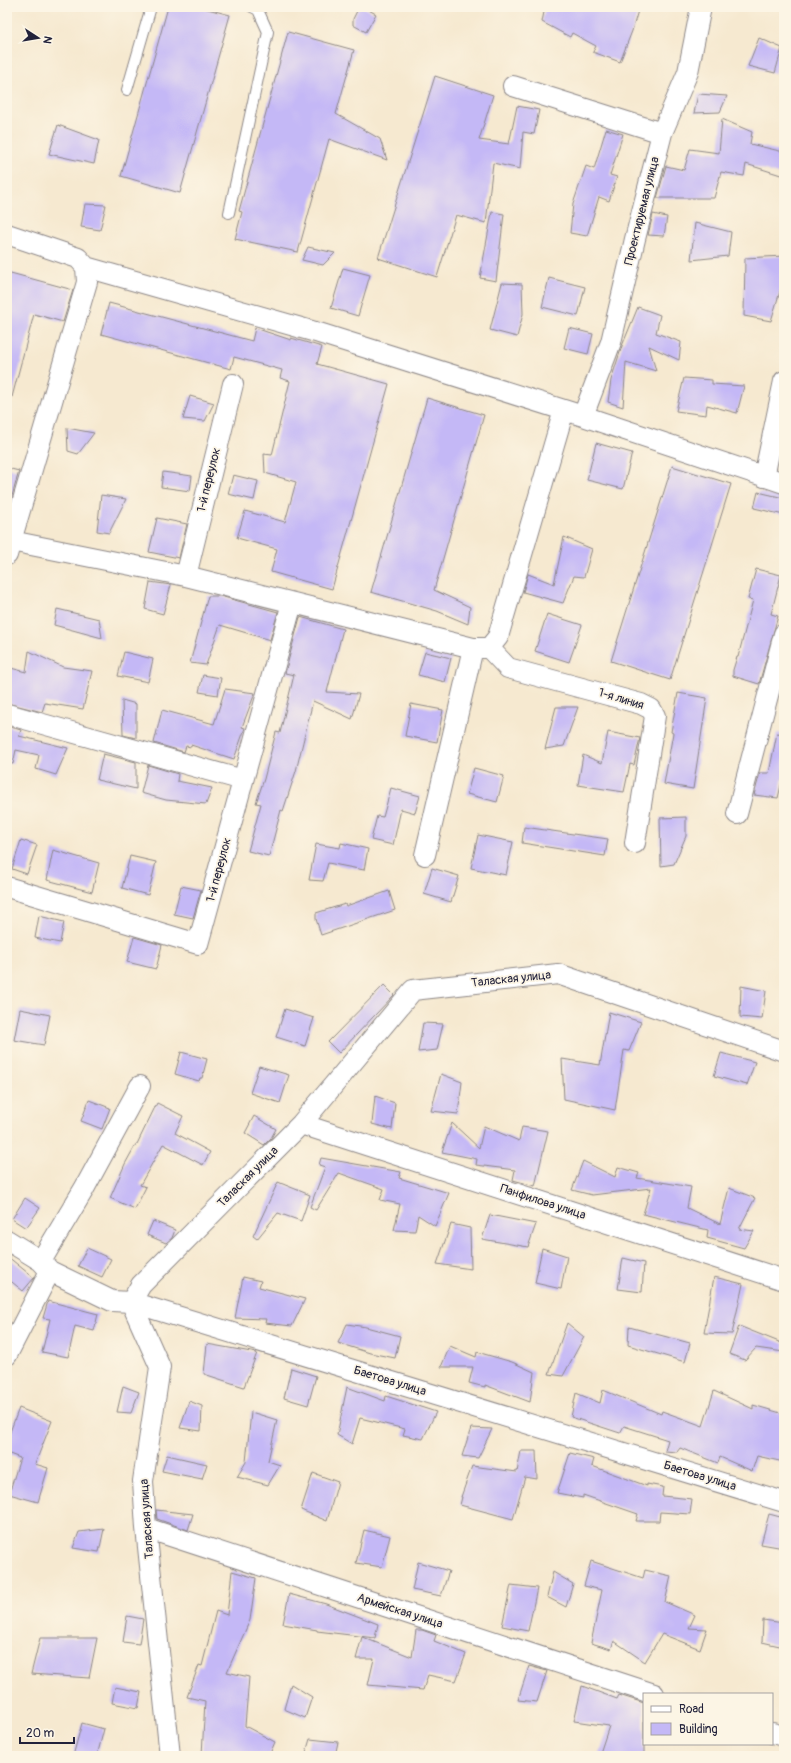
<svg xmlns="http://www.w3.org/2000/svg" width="791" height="1763" font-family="Pangolin,sans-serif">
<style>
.building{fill:#c4b8f6}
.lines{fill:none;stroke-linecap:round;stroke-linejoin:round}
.lane-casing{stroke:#8c8686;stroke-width:12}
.street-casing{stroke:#8c8686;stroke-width:22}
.lane{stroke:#fff;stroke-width:10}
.street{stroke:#fff;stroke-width:20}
.labels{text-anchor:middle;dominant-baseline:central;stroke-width:3.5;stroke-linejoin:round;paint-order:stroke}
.street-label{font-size:12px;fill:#22223b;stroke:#fcf5e5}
</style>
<rect width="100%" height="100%" fill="#fcf5e5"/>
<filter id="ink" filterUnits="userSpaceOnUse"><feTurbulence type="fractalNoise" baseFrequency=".025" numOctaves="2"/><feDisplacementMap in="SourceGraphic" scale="8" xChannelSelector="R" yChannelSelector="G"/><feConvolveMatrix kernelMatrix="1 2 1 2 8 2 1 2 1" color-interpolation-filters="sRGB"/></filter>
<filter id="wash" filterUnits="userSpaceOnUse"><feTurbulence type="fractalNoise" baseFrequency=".012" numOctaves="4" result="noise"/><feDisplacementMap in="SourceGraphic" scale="16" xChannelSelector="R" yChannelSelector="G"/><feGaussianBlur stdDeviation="0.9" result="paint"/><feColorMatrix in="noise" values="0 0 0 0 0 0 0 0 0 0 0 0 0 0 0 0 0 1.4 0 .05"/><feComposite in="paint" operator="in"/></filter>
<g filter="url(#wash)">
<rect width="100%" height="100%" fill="#f6e9d0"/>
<g id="blocks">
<!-- building -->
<path class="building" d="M168,7H200L230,15L180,193L121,176Z
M359,7H363L376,14L366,32L353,25V19Z
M545,7H639L632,31L620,62L593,52L596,46L572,33L570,37L542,22Z
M288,32L354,50L336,114L380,139L387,160L329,139L298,252L235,239L242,212L239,211Z
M759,38L782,48L775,73L748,66Z
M435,76L493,95L479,140L509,144L517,106L539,110L534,134L523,132L520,169L493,163L486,223L456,215L437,277L378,258Z
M698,94L727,96L720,112L694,113Z
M722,119L752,132L750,144L784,152V176L746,164L744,176L721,172L714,198H657L666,166L684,170L690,149L719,153Z
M58,125L99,140L94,164L49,154Z
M606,129L623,134L610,175L617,177L609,201L599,197L587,236L570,233L573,204L586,166L594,169Z
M85,204L106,205L100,230L81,227Z
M492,212L504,214L496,281L480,278Z
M653,214L667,217L664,236L648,235Z
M695,223L731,232L728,256L691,260Z
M308,247L335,253L323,265L302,260Z
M784,256V278L771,321L744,316L745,258Z
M343,268L370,275L358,316L331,308Z
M7,272L73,290L63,322L34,314L12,397L7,396Z
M549,278L585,287L578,316L542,307Z
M502,283L522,284L523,314L517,337L490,330Z
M109,303L252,341L255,328L291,340V338L322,347L317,364L389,384L332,589L271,572L277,549L237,538L245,511L285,522L296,482L265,473L264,454L272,455L290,381L280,378L282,370L234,357L231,369L101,334Z
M638,307L660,315L656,333L681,342L679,360L649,346L656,371L626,362L623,407L608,402L611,380L622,346Z
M569,328L593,334L588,354L564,348Z
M684,378L712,380V384L744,386L737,413L707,405L706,415L676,411Z
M190,396L214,403L205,421L183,419Z
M427,398L484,415L434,590L470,607L468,624L437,611L371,592Z
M67,428L94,433L78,454L68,451Z
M596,443L632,453L623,489L587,480Z
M672,466L731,484L670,680L611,661Z
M7,468L19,471L7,514Z
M163,472L192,476L190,491L161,487Z
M233,475L258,481L254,500L228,494Z
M758,492L784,498V515L754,508Z
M101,495L126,499L109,533L97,531Z
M157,518L187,524L179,558L149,552Z
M564,537L592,549L584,577L574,576L563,603L523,592L528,574L554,584Z
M756,569L781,575L771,614L778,616L759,684L733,676V670L737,657H738L753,600L748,599Z
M150,582L171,585L163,614L145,609Z
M208,596H220L278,612L270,640L220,625L206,665L190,663Z
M57,609L99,619L102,638L54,625Z
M547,614L582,625L569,662L535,651Z
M300,617L343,629L327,692L359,694L352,719L313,701L296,771L283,811L281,810L269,856L248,851L261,804L256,803L264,779L276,732L280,733L294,675L285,673Z
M29,651L63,667L92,671L83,709L45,703L42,712L7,703V667L26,672Z
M124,652L153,659L148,682L118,676Z
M425,652L451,658L445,682L418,675Z
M203,675L221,678L218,695L199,692Z
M225,689L255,693L242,727L245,728L234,759L191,745V747L186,746L184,752L154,743L162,710L214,724Z
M678,693L707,698L693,789L664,784L673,733L671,732Z
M122,700L136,704V738L123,735Z
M411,704L443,710L437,742L405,736Z
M556,707H578L564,746L545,749Z
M7,726L21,730L19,736L68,748L56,775L36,769L39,755L16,750L13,764L7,763Z
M608,732L640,738L634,765L630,764L624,792L578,785L583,755L602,763Z
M777,733L784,734V773L778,798L754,795L760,773H769Z
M103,754L136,762V789L97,780Z
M148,765L178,774L177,781L212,788L206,804L166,800L141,793Z
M474,768L504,776L497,802L467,794Z
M391,788L420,796L415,813L401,809L393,845L371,840L377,816L383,817Z
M686,817V836L674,864L661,866L660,818Z
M524,827L608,839L605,856L522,843Z
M478,835L513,842L506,875L471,868Z
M21,840L37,845L27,874L12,869Z
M341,843L368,849L364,870L328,863L323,881L309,880L316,844L340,848Z
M53,850L99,863L92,892L47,880Z
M130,856L156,862L148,895L122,888Z
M432,868L459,876L451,902L424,894Z
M181,886L201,890L193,918L174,914Z
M389,891L395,910L321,935L316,919V913L345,904L346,906Z
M39,916L64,922L60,943L35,938Z
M134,937L162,945L156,969L127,962Z
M384,985L394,995L339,1053L328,1042Z
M741,986L766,991L762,1019L740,1017Z
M20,1009L50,1015L44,1045L14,1040Z
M285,1009L314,1018L305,1046L276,1037Z
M609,1012L641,1022L629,1051L624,1050L615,1110L564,1099L562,1059L600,1065Z
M423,1023L443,1024L437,1050L418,1052Z
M181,1052L207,1059L202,1078H200L199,1081L175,1074Z
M721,1053L755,1062L747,1085L714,1076Z
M259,1066L289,1075L280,1103L250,1093Z
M441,1074L462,1082L458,1114L431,1111Z
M375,1096L395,1103L392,1129L372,1124Z
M89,1100L110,1108L102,1129L81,1121Z
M157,1103L183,1116L175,1133L210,1152L203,1165L163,1144L140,1185L146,1187L135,1209L110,1198L125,1164L136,1144H137Z
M254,1116L276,1129L271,1138L264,1145L245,1133Z
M452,1123L479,1148L484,1126L519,1141L522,1127L548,1131L535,1186L513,1180L515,1170L476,1165L477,1159L442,1152Z
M321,1158L401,1172L399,1178L449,1193L435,1226L418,1215L415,1231L394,1230L400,1204L380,1200L384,1189L339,1173L316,1210L310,1207L325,1167L319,1165Z
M583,1161L615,1177L618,1167L639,1173L637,1178L691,1187L687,1208L720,1224L729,1188L755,1198L739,1229L754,1231L744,1248L707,1238L708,1230L643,1214L651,1188L592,1195L572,1190Z
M278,1182L310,1195L301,1221L278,1213L257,1239L253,1236Z
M25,1198L40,1208L26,1228L12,1219Z
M490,1215L536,1224L528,1247L482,1239Z
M153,1221L175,1230L172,1238L166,1243L147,1235Z
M451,1224L470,1228L471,1269L437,1264Z
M87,1248L111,1259L102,1277L78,1266Z
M542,1248L567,1256L561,1289L535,1283Z
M7,1256L34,1278L23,1291L7,1278Z
M623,1258L644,1263L642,1292L618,1289Z
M243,1277L261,1281L259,1287L305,1299L292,1326L265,1323L266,1319L235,1318Z
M714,1277L743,1284L732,1334L704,1333Z
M48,1301L98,1314L94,1331L75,1326L68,1357L42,1352L50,1319L43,1318Z
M567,1323L584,1337L563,1376L549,1374Z
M347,1324L366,1327L400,1336L395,1358L370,1353L338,1343Z
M739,1326L784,1344V1352L756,1348L745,1360L729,1354Z
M629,1327L690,1343L685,1362L628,1345Z
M207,1344L257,1353L244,1387L204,1374Z
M450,1346L476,1357L477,1352L512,1362L534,1372L530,1402L485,1385V1387L469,1383L473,1367H441Z
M291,1368L316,1376L308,1405L284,1398Z
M123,1386L139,1392L131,1413L117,1412Z
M347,1387L385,1401L386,1396L436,1412L423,1439L403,1435L405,1429L360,1418L352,1444L337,1435Z
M603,1390L661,1414L662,1411L703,1426L714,1391L753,1409V1405L784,1414V1462L757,1456L752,1471L720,1457L718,1463L680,1448L677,1452L665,1451L668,1440L624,1426L620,1433L571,1417L576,1393L600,1403Z
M189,1401L202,1406L201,1431L180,1428Z
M19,1408L52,1421L35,1464L48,1468L38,1502L9,1494L20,1458L7,1453V1440Z
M251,1412L277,1420L268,1461L280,1465L268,1485L237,1477L246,1462Z
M471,1428L492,1429L478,1458L462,1456Z
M521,1451H536L537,1479L525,1477L513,1519L460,1505L462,1497H461L472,1466L517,1472Z
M570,1453L594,1459L592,1466L647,1486V1484L663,1487L662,1496L692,1499L690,1514L660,1512L659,1521H636L638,1514L583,1495V1498L557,1493Z
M167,1455L207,1464L202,1479L162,1471Z
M313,1473L338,1482L327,1521L301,1510Z
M156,1510L193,1514L188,1530L157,1519Z
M769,1514L784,1518V1548L761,1544Z
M104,1529L99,1552L73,1548L79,1532Z
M364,1530L390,1536L382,1567L356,1563Z
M591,1561L643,1578L645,1570L671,1576L665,1602L695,1615L689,1628L707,1629L700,1649L662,1634L645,1662L614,1641L611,1649L591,1643L602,1590L584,1586Z
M418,1562L449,1571L441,1596L412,1590Z
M232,1571L256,1578L250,1620L227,1672L249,1677L245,1726L275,1742L269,1756L202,1755L205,1701L187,1697L199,1665L202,1666L216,1611L227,1615Z
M553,1572L573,1584L566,1607L547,1597Z
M511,1585L537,1588L528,1631L502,1626Z
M289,1594L326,1604L378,1624L375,1638L317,1631V1630L283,1624Z
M127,1616L143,1619L139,1644L123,1642Z
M763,1620L784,1623V1647L762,1642Z
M416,1630H422L436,1635L434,1641L466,1654L456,1681L428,1675L423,1690L368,1685L374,1659H356L362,1637L412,1657Z
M40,1638H97L89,1678L31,1674Z
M529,1666L547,1671L537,1702L518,1700Z
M291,1684L312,1697L305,1718L284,1709Z
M582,1686L617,1699L619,1695L644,1703V1756H599L609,1726L574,1721Z
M115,1687L141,1692L138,1708L112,1703Z
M82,1723L104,1729L97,1756H73Z
M310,1739L338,1742L335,1756H305Z"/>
</g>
</g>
<g filter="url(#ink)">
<use href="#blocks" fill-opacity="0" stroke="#8c8686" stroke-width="1"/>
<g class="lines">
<!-- lane casing -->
<g class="lane-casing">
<path id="lane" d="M127,90L151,7
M229,213L268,32L258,10L252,7"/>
</g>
<!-- street casing -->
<g class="street-casing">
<path id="street" d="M513,86L662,133
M7,234L78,258L86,267L87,282L11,541
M86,267L319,333L583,416L784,483
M583,416L611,342L635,239L662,133L688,72L701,7
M764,477L784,381
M7,555L11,541L186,576L473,648H489L498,637L564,410
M186,576L233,384
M489,648L508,668L641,704L651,709L655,716L635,843
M7,714L243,780
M737,814L784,634
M425,855L473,648
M7,887L198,944L292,603
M301,1124L784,1280
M7,1240L41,1261L50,1271L112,1301L131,1302L784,1502
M41,1261L84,1189L140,1086
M7,1355L50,1271
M146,1528L654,1694
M772,1733L784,1736
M170,1756L146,1528L143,1481L160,1367L131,1302L141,1285L301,1124L413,990L558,974L784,1051"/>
</g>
<!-- lane -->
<use href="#lane" class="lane"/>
<!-- street -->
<use href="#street" class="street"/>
</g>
</g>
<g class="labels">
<!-- street labels -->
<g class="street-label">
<text transform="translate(642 211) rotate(-76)">Проектируемая улица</text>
<text transform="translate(209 480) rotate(-76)">1-й переулок</text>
<text transform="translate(621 699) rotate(17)">1-я линия</text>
<text transform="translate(219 870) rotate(-75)">1-й переулок</text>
<text transform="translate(511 979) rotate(-6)">Талаская улица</text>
<text transform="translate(248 1177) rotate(-45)">Талаская улица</text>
<text transform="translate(543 1202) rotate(18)">Панфилова улица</text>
<text transform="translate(390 1381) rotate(17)">Баетова улица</text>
<text transform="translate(700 1476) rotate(17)">Баетова улица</text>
<text transform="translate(147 1519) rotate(-94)">Талаская улица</text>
<text transform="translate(400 1611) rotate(18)">Армейская улица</text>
</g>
</g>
<!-- margin -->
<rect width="791" height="1763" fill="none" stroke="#fcf5e5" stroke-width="24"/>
<!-- legend -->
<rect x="643" y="1693" width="130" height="52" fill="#fcf5e5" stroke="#a5a1a1"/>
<rect x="651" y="1706" width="20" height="6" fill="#ffffff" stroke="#a5a1a1"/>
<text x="679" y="1713" font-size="12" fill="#22223b">Road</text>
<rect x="651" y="1723" width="20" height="12" fill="#c4b8f6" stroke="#a5a1a1"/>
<text x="679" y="1733" font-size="12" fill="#22223b">Building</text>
<!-- north arrow -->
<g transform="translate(38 38) rotate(102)" stroke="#fcf5e5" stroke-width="3" paint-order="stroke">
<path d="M0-3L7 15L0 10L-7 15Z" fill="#22223b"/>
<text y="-6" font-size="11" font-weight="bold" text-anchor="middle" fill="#22223b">N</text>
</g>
<!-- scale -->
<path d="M20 1737v6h54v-6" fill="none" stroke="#22223b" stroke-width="2"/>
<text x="26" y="1737" font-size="12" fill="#22223b" stroke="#fcf5e5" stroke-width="3" paint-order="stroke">20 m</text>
</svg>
